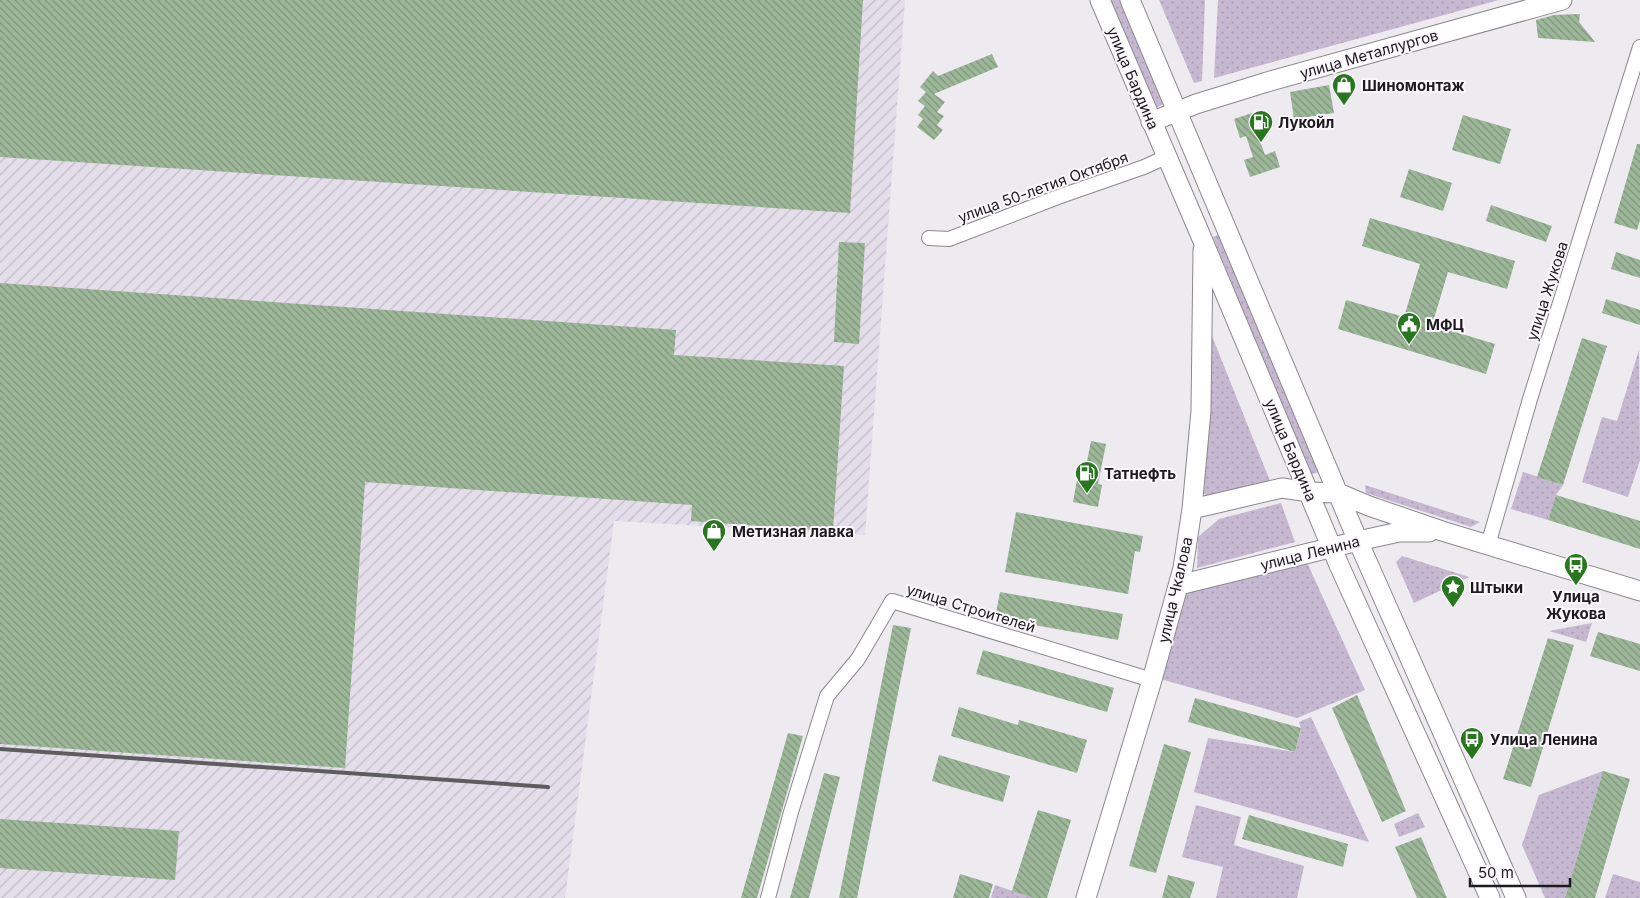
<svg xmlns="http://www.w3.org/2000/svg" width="1640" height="898" font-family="Inter,sans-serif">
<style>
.industrial{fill:url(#industrial-furrows)}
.green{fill:url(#green-dots)}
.building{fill:url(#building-back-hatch)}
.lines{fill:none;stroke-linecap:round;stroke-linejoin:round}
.street-casing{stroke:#8b888e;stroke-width:16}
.secondary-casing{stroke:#8b888e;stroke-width:21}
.street{stroke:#fff;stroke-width:14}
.secondary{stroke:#fff;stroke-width:19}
.rail{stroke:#5d5c5f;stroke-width:4}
.labels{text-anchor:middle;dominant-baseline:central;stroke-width:4;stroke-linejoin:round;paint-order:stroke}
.street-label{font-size:15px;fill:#1c1b1d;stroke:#fbf7fd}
.poi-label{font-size:15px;font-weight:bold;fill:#1c1b1d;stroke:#fbf7fd;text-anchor:start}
</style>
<defs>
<pattern id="industrial-furrows" width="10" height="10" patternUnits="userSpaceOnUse" patternTransform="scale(1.25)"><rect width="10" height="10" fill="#e4ddea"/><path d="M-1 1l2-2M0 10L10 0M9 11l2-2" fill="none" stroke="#c3bdc8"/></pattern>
<pattern id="green-dots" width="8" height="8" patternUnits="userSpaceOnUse" patternTransform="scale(1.25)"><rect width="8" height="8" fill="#c6b8d0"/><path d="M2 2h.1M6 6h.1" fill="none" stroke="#aa9eb2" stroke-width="1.8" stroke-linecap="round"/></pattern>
<pattern id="building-back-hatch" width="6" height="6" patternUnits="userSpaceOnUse" patternTransform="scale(1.25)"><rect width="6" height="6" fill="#9db799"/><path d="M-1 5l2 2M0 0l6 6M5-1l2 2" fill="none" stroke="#7f947c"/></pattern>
</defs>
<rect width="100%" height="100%" fill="#edeaf0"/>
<!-- industrial -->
<path class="industrial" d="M0,0H905L865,535L614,521L565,898H0Z"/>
<!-- green -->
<path class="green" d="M1111,0H1122L1167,103L1157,107Z
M1159,0H1205L1202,81L1194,83Z
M1218,0H1499L1214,78Z
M1222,233L1322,472L1310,474L1213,237Z
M1212,336L1272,486L1218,501L1204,494Z
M1639,350L1640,460L1628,497L1582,482L1602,417L1617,421Z
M1523,472L1563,485L1556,495L1548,520L1511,509Z
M1365,485L1480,522L1471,527L1366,493Z
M1281,503L1295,542L1197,568L1198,537L1219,519Z
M1402,556L1469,577L1414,603L1396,562Z
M1305,558L1365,690L1297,718L1157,678L1183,589Z
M1592,623L1586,642L1549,631Z
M1311,717L1369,842L1194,792L1208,738L1295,752L1301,729L1299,722Z
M1603,771L1565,898H1545L1522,845L1539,795Z
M1196,805L1241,817L1234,845L1304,866L1297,898H1216L1223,867L1182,857Z
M1418,813L1425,827L1399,837L1394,824Z
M1613,874L1640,882V898H1605Z
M995,885L1034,898H991Z"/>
<!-- building -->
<path class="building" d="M0,0H863L850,213L0,157Z
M1580,14L1579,22L1595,42L1538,38L1536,20L1554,15Z
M992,54L998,67L934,94L945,102L937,112L944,116L937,125L943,130L934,140L917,127L923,119L918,115L925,106L918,101L926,92L920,87L933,71L938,76Z
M1329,85L1334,113L1294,119L1290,92Z
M1258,111L1265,130L1257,133L1265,155L1275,151L1280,167L1250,177L1244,160L1253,157L1246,136L1240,138L1234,119Z
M1463,115L1511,129L1500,164L1452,150Z
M1637,144H1640V220L1637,230L1614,223Z
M1409,169L1452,183L1443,211L1400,197Z
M1491,205L1552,226L1546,242L1486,221Z
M1370,218L1515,261L1507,289L1448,272L1432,325L1495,344L1486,374L1338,329L1346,300L1404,317L1420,264L1362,246Z
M839,242L865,243L859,344L834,342Z
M1616,252L1640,260V278L1611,269Z
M0,283L676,330L674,355L844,366L833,531L691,521L692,505L365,482L345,768L0,744Z
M1606,299L1640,310V325L1602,313Z
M1582,338L1607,346L1563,485L1537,477Z
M1091,441L1106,444L1098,484L1102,485L1098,507L1073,502L1077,480L1083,481Z
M1556,495L1640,521V549L1548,520Z
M1016,512L1143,536L1140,552L1135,551L1128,594L1005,572Z
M1000,592L1123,614L1118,640L995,618Z
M893,625L911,628L857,898H839Z
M1598,632L1640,644V671L1590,656Z
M1548,638L1574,645L1531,787L1503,779Z
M983,650L1114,688L1107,712L976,674Z
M1357,695L1406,811L1382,822L1332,708Z
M1195,698L1301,728L1295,752L1188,722Z
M959,707L1018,725L1019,720L1087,740L1077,773L951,736Z
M788,733L803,736L757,898H741Z
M1164,744L1191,752L1156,873L1129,866Z
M939,755L1010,776L1003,802L932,781Z
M1603,771L1630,779L1595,898H1565Z
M824,773L840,777L809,898H790Z
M1038,810L1071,820L1047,898H1034L1012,891Z
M1249,815L1348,844L1343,867L1242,839Z
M0,819L179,831L175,880L0,868Z
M1421,837L1447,898H1417L1395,847Z
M960,874L993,884L989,898H953Z
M1168,875L1195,882L1190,898H1162Z"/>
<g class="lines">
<!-- street casing -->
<g class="street-casing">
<path id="street" d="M929,238L949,239L1058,197L1144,167L1166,157
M1488,545L1530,399L1640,47
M768,898L791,812L827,696L858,659L892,601L1152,680"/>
</g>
<!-- secondary casing -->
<g class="secondary-casing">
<path id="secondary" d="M1100,0L1203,241L1339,565L1490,898
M1130,0L1358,541L1516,898
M1151,122L1196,104L1267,82L1562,0
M1192,509L1282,488L1309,492L1338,493L1369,506L1442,531L1640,591
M1179,585L1358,541L1399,532H1429
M1086,898L1152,680L1183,568L1192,509L1201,411L1203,250"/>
</g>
<!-- street -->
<use href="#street" class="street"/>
<!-- secondary -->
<use href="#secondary" class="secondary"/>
<!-- rail -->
<path class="rail" d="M0,749L548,787"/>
</g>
<!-- icons -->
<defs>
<g id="shop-pin" transform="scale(1.25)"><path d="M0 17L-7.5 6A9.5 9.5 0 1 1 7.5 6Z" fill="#28761e" stroke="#fbf7fd"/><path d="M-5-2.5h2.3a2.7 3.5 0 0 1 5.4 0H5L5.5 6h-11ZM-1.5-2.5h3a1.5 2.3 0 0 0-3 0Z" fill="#fff"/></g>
<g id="fuel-pin" transform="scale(1.25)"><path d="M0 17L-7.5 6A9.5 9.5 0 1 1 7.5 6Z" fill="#28761e" stroke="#fbf7fd"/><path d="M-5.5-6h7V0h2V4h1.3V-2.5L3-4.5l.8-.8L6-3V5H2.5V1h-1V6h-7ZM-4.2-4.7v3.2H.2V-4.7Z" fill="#fff"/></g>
<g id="civic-pin" transform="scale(1.25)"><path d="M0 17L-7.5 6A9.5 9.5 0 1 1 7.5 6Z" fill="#28761e" stroke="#fbf7fd"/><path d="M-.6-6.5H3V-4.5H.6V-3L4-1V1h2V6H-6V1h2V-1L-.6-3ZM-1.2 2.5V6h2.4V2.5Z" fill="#fff"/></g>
<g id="bus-pin" transform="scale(1.25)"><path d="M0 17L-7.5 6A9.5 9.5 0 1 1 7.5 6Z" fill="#28761e" stroke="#fbf7fd"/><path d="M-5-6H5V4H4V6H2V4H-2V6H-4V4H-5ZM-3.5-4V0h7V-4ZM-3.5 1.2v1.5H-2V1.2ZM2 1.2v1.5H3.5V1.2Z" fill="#fff"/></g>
<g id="sight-pin" transform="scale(1.25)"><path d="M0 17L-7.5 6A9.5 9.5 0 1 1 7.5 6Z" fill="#28761e" stroke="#fbf7fd"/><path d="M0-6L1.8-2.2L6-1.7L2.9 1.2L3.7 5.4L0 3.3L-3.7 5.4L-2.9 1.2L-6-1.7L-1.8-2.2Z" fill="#fff"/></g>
</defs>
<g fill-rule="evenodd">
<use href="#shop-pin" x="1344" y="85"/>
<use href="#fuel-pin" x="1261" y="122"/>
<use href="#civic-pin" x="1409" y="324"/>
<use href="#fuel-pin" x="1087" y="473"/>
<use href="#shop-pin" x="714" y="531"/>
<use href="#bus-pin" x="1576" y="565"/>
<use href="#sight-pin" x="1453" y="587"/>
<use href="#bus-pin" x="1472" y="739"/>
</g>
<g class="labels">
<!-- street labels -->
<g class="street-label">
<text transform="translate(1369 54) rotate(-16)">улица Металлургов</text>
<text transform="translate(1133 78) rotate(67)">улица Бардина</text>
<text transform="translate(1043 187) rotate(-20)">улица 50-летия Октября</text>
<text transform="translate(1547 291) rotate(-72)">улица Жукова</text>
<text transform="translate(1291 450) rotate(67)">улица Бардина</text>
<text transform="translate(1310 553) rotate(-14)">улица Ленина</text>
<text transform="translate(1175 590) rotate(-77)">улица Чкалова</text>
<text transform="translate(971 608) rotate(17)">улица Строителей</text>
</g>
<!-- poi labels -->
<g class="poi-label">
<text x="1362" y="85">Шиномонтаж</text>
<text x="1278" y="122">Лукойл</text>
<text x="1426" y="324">МФЦ</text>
<text x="1104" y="473">Татнефть</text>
<text x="732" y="531">Метизная лавка</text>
<text x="1470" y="587">Штыки</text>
<text x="1576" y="596" text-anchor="middle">Улица<tspan x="1576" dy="17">Жукова</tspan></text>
<text x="1490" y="739">Улица Ленина</text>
</g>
</g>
<!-- scale -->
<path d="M1470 878v8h100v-8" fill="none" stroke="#1c1b1d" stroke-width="2.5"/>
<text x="1478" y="878" font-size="15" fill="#1c1b1d" stroke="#fbf7fd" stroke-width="4" paint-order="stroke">50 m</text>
</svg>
